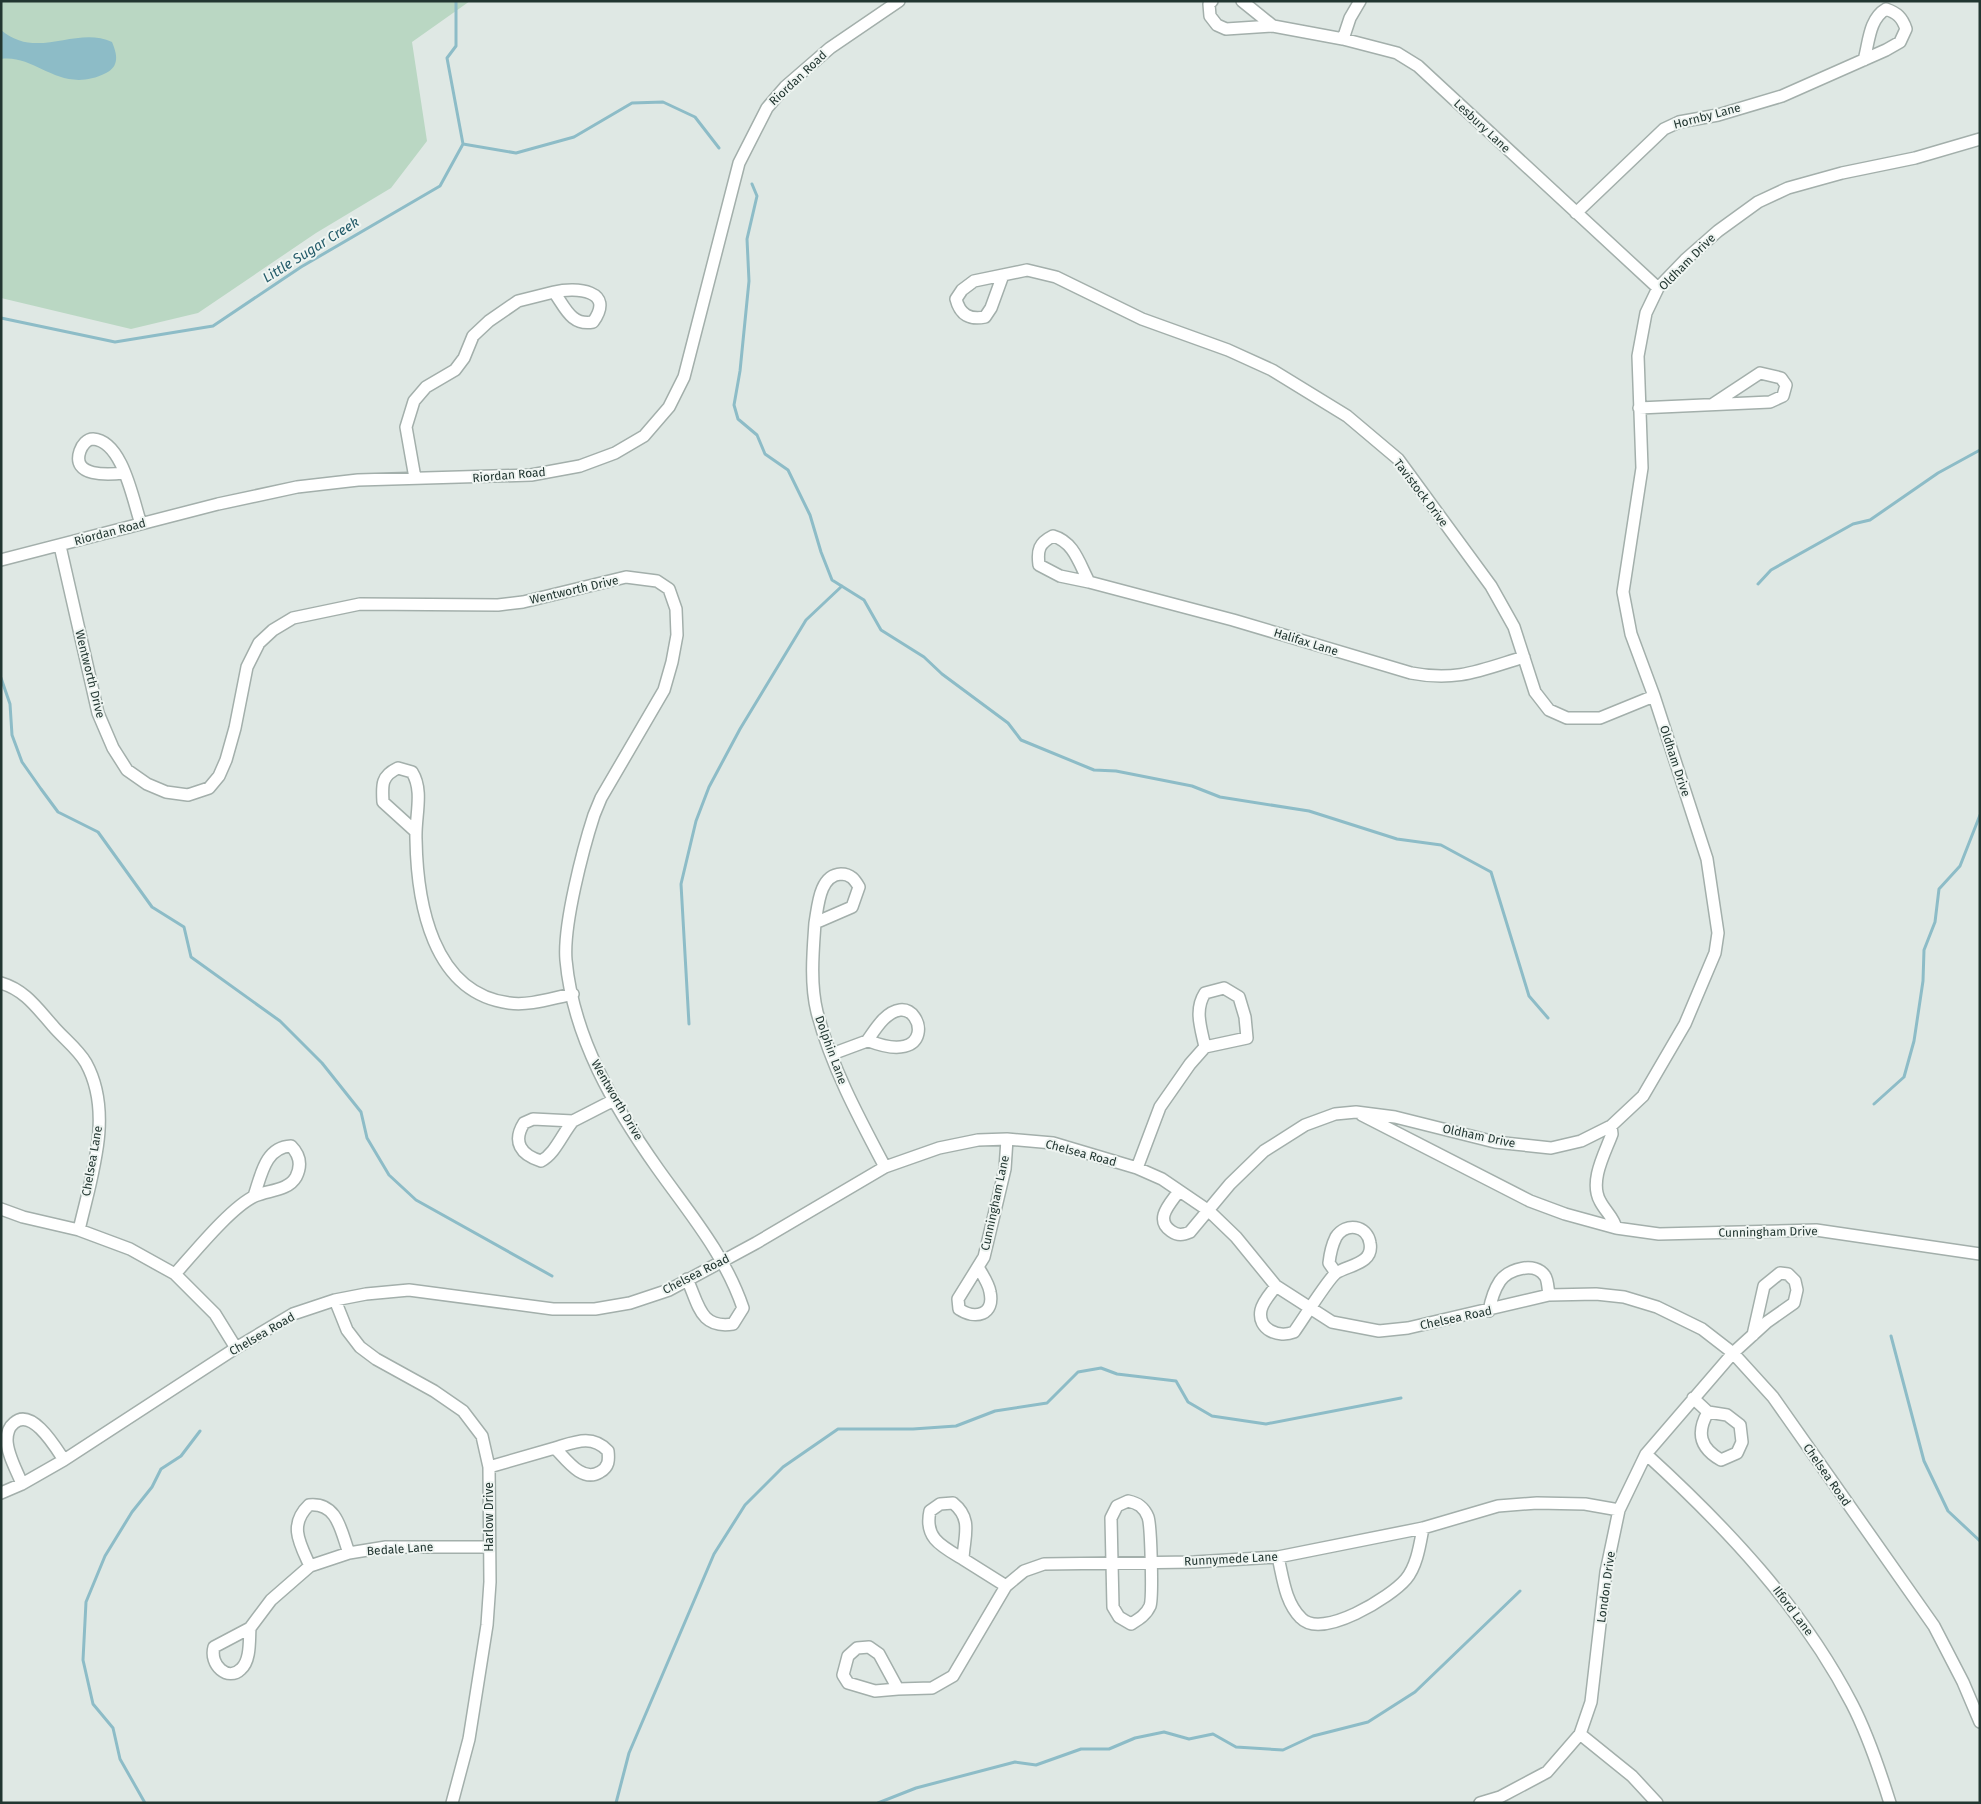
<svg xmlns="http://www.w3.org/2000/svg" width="1981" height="1804" font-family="'Fira Sans',sans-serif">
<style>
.green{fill:#bad7c3}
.water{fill:#8dbcc7}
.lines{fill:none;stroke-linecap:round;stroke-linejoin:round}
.stream{stroke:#8dbcc7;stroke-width:3}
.minor-casing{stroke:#a3afab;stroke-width:14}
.minor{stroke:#fff;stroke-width:11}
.labels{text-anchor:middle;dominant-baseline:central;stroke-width:4;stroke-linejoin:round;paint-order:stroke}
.street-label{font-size:12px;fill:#223631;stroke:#eff5f2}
.water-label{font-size:14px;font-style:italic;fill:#245c6a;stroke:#eff5f2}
</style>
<rect width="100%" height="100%" fill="#dfe8e4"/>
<!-- green -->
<path class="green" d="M1,1H470L412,42L427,141L391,188L316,233L198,313L131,329L1,298Z"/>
<!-- water -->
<path class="water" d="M1,30C37,61 76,25 112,42C117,54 120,66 106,73C60,96 37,54 1,59Z"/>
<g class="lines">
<!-- stream -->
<path class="stream" d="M463,144L516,153L574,137L632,103L663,102L695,117L719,148
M752,184L757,196L747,239L749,281L740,371L734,405L738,419L757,435L765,454L788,470L810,515L821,552L832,580L864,600L881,630L924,657L942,674L1008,723L1021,740L1094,770L1116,771L1192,786L1220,797L1309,811L1397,839L1441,845L1491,872L1529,996L1548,1018
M1,318L115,342L213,326L301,267L440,186L463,144L447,58L456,46V1
M1758,584L1771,570L1853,524L1870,520L1938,473L1980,450
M1,678L10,704L12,735L22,762L41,789L58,812L98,832L152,907L184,927L191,957L280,1021L322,1063L361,1112L367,1138L389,1175L416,1200L552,1276
M689,1024L681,884L696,821L709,787L740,729L806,620L842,586
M1874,1104L1904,1077L1914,1041L1923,981L1924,950L1935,922L1939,889L1960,866L1980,815
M1891,1336L1924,1461L1948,1511L1980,1541
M145,1803L120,1759L113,1728L93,1704L83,1660L86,1602L105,1556L132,1512L152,1487L161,1469L181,1456L200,1431
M616,1803L629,1753L714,1554L745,1505L783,1467L838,1429H913L956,1426L995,1411L1047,1403L1078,1372L1101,1368L1117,1374L1176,1381L1188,1402L1212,1416L1266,1424L1401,1398
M878,1803L916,1788L1015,1762L1036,1765L1081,1749H1109L1135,1738L1164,1732L1189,1739L1213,1734L1236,1747L1283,1750L1313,1736L1368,1722L1415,1692L1520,1591"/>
<!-- minor casing -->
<g class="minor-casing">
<path id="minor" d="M1212,1L1209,4L1210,16L1217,25L1226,29L1273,26L1343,39L1397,53L1418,66L1658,288
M1242,1L1273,26
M1343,39L1350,18L1360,1
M1576,213L1664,129L1679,122L1718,115L1782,96L1886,50L1900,42L1906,29C1902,17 1897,13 1886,9C1869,19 1869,42 1864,60
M1003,275L991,308L985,317C970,320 960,315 956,299L962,290L974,281L1027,270L1056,277L1142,319L1228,350L1272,370L1347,416L1398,459L1491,586L1514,627L1535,692L1549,710L1567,718H1600L1654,696
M1639,408L1770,402L1783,396L1786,385L1781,378L1760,373L1713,404
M124,473C108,475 71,477 80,451C82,445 87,439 93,439C123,441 133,501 141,524
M415,478L406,427L414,401L426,387L455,370L464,358L473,336L489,321L518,301L554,292C565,307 571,326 593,322C616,290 576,287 554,292
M60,546L98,713L113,748L127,770L147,784L166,792L188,795L209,788L219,776L226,760L235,728L247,667L259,643L273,630L293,618L360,604L498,605L523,602L626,577L657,581L669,589L676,609L677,635L672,662L664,690L601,798L594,815C583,849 563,925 566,960C573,1037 614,1107 658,1169C690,1214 725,1255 743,1308L733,1324C700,1329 699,1305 687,1279
M1,560L218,504L297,487L358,480L531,475L580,466L615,453L644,436L669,407L684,377L739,163L767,108L785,87L830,48L899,1
M1089,582L1060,576L1039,565C1037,550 1039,543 1053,536C1074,542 1079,563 1089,582L1233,620L1411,673C1457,682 1481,670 1524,657
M415,831L383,802C382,785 381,776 398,768L412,772C424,791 415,816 416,839C417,902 432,993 509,1003C530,1006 552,998 573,994
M815,923C818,907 819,875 841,874C851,874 855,880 859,887L852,907L815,923C813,951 810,984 817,1012C831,1066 859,1118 885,1167
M1,983C25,990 37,1008 53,1026C63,1038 78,1049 86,1063C114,1114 91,1177 79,1230
M832,1054L867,1041H869C934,1066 924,1007 900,1010C885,1012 875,1030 867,1041
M1362,1115L1530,1201L1565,1214L1616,1228L1659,1234L1816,1230L1980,1254
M573,1121C562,1134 555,1154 541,1161C521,1155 512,1142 524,1123L533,1119L573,1121L614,1100
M1611,1126L1612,1134C1605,1153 1589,1181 1600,1201C1605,1211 1614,1218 1616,1228
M1137,1168L1160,1107L1190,1064L1205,1047L1247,1038L1245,1017L1239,997L1224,988L1205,993C1194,1010 1201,1028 1205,1047
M1179,1191C1170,1204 1154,1219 1171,1231C1178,1236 1183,1235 1190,1232L1230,1184L1264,1151L1305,1125L1335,1114L1356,1112L1395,1117L1495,1142L1551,1148L1581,1141L1611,1126L1643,1096L1685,1024L1715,953L1718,933L1707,859L1654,696L1631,634L1623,592L1642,468L1638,356L1646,313L1658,288L1685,260L1718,231L1758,202L1788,188L1842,173L1915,158L1980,139
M1,1209L23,1217L79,1230L130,1249L175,1274L215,1314L236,1348
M978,1267C982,1274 989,1284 990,1292C995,1315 975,1320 959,1309L958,1299L984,1257L1005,1169L1007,1139
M175,1274C194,1253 231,1207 255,1196C268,1190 288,1191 296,1177C302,1165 300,1155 291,1146C265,1147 261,1176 254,1196
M1276,1286C1271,1293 1263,1301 1261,1310C1257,1330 1279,1338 1294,1332C1302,1321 1328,1279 1336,1273C1348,1265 1374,1264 1370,1243C1367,1225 1346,1222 1336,1237C1332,1245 1330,1254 1329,1263L1336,1273
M335,1300L347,1330L360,1347L376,1359L434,1391L463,1411L482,1436L489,1467L490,1582L487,1625L469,1739L452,1803
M1489,1311C1491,1300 1494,1290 1500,1281C1509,1269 1535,1261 1545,1276C1548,1280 1548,1290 1549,1295
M1693,1398L1708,1412L1727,1415L1740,1425L1742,1442L1737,1453L1721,1460C1700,1448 1696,1433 1708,1412
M1646,1454C1725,1526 1802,1607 1852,1704C1867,1733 1880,1771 1890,1803
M489,1467L555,1448C566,1459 582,1483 600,1472C609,1467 609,1460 608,1451C592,1434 575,1442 555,1448
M22,1484C17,1471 7,1454 7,1440C7,1434 9,1427 14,1423C32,1407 56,1448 64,1460
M1,1493L22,1484L64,1460L236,1348L293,1314L335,1300L366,1294L409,1290L553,1309H595L630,1303L669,1290L756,1243L885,1167L939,1148L978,1140L1007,1139L1053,1143L1137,1168L1162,1179L1209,1211L1236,1237L1276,1286L1332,1322L1379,1331L1408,1328L1549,1295L1596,1294L1624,1297L1657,1307L1702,1329L1733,1353L1773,1397L1934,1626L1963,1682L1980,1722
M1128,1501C1138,1503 1144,1507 1148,1517C1151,1525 1153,1598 1150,1606C1146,1615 1139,1619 1131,1624L1119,1617L1113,1607L1111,1518L1117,1506Z
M1278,1557C1283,1578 1285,1602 1301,1618C1322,1640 1391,1597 1406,1579C1417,1566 1420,1544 1423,1528
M963,1559C941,1546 924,1538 930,1511L940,1504L953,1503C973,1519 964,1536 963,1559L1006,1586
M310,1566C300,1544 288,1525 309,1505C338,1502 341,1532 349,1553
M250,1628C249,1640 251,1660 241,1669C228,1682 209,1665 214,1647L250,1628L271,1600L310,1566L349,1553L386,1547H489
M898,1689L875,1691L848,1683L843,1675L848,1656L857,1648L869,1647L879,1654L898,1689L932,1688L953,1676L1006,1586L1024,1571L1044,1564L1194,1562L1278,1557L1423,1528L1498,1506L1537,1503L1585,1504L1619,1510
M1580,1734L1632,1776L1657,1803
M1480,1803L1500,1797L1547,1772L1580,1734L1591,1702L1606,1572L1619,1510L1646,1454L1733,1353L1767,1322L1794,1303L1797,1290L1795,1281L1788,1274L1780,1273L1764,1286L1753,1335"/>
</g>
<!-- minor -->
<use href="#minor" class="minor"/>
</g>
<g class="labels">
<!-- street labels -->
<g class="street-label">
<text transform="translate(798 78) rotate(-43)">Riordan Road</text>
<text transform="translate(1707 116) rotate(-15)">Hornby Lane</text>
<text transform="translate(1482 126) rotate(43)">Lesbury Lane</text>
<text transform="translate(1687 262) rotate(-45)">Oldham Drive</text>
<text transform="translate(509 475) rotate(-5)">Riordan Road</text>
<text transform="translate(1421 493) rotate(53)">Tavistock Drive</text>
<text transform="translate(110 532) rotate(-15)">Riordan Road</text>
<text transform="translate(574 590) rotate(-13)">Wentworth Drive</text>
<text transform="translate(1306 642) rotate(17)">Halifax Lane</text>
<text transform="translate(90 674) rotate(76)">Wentworth Drive</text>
<text transform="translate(1675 761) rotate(72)">Oldham Drive</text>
<text transform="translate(831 1050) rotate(70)">Dolphin Lane</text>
<text transform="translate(617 1100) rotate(60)">Wentworth Drive</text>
<text transform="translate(1479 1136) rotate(12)">Oldham Drive</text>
<text transform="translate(1081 1153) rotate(15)">Chelsea Road</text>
<text transform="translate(92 1161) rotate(-80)">Chelsea Lane</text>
<text transform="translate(995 1203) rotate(-78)">Cunningham Lane</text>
<text transform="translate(1768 1232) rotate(-1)">Cunningham Drive</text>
<text transform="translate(696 1274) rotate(-27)">Chelsea Road</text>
<text transform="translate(1456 1318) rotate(-12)">Chelsea Road</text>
<text transform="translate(262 1334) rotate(-30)">Chelsea Road</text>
<text transform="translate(1827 1475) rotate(55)">Chelsea Road</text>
<text transform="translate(489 1517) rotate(-90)">Harlow Drive</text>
<text transform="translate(400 1549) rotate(-4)">Bedale Lane</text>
<text transform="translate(1231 1559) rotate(-3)">Runnymede Lane</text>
<text transform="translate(1606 1587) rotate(-82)">London Drive</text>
<text transform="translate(1793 1611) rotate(53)">Ilford Lane</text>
</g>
<!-- water labels -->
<g class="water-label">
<text transform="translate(311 250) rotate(-32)">Little Sugar Creek</text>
</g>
</g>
<!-- border -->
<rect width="1981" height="1804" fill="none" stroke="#223631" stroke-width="5"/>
</svg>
